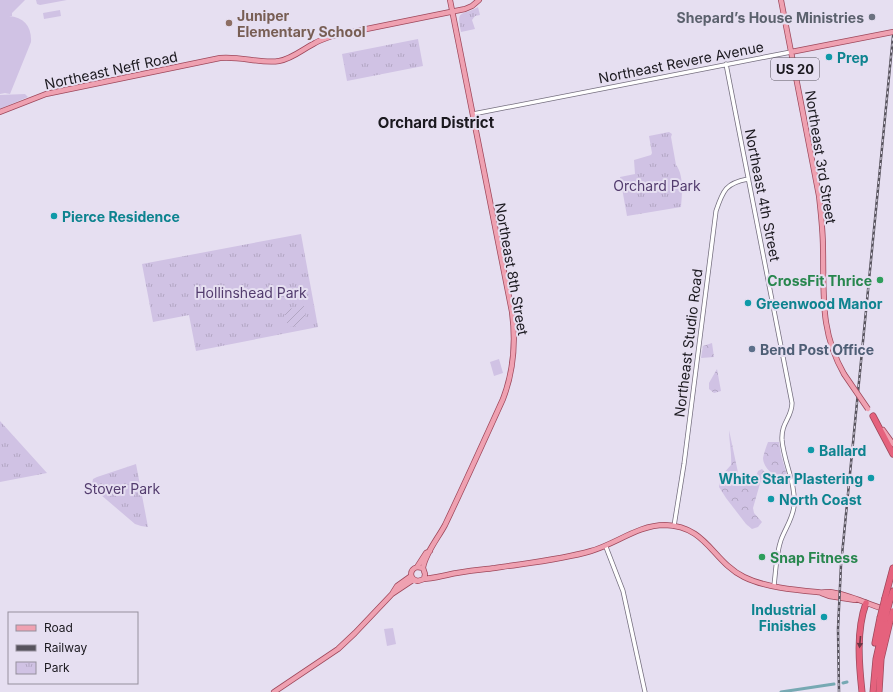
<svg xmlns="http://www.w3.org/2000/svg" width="893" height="692" font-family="Inter,sans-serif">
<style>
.grass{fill:#d0c2e4}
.forest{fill:url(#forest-crowns)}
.park{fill:url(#park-tufts)}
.garden{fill:url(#garden-furrows)}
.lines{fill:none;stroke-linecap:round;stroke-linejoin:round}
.canal{stroke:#77a9b3;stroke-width:3}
.minor-casing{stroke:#746e7e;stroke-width:5}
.major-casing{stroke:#9e485c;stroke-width:6}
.highway-casing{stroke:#9e485c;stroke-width:7}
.minor{stroke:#fff;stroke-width:3.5}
.major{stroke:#efa1b1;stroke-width:4.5}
.highway{stroke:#e5627d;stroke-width:5.5}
.rail-casing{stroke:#57535d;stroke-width:2.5}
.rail{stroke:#e6dff1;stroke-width:1;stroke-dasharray:3;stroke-linecap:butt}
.major-bridge-casing{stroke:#9e485c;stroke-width:6;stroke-linecap:butt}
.highway-bridge-casing{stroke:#9e485c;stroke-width:7;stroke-linecap:butt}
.major-bridge{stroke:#efa1b1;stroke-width:4.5}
.highway-bridge{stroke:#e5627d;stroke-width:5.5}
.oneway{fill:#6c3645}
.worship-dot{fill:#6b7280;stroke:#e6dff1;stroke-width:1.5}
.education-dot{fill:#8d6e63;stroke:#e6dff1;stroke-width:1.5}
.culture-dot{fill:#0f9aa8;stroke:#e6dff1;stroke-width:1.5}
.leisure-dot{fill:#2e9e5b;stroke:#e6dff1;stroke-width:1.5}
.service-dot{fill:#5c6f8a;stroke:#e6dff1;stroke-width:1.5}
.labels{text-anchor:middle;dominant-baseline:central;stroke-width:4;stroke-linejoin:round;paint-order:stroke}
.shield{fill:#e6dff1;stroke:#58545e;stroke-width:1}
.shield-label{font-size:13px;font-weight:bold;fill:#1b191f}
.education-label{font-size:14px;font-weight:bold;fill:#785e54;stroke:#e6dff1;text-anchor:start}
.worship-label{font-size:14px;font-weight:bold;fill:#5b616d;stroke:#e6dff1;text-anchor:end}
.culture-label{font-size:14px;font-weight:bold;fill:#0d838f;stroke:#e6dff1;text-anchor:start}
.street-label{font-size:14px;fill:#1b191f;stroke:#e6dff1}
.park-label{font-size:14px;fill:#533c6e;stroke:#e6dff1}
.leisure-label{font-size:14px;font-weight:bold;fill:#27864d;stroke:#e6dff1;text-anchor:end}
.service-label{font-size:14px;font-weight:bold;fill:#4e5e75;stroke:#e6dff1;text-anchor:start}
.neighbourhood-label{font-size:15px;font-weight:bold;fill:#1b191f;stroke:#e6dff1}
</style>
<defs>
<pattern id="forest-crowns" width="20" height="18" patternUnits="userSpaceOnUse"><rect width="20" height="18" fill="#d0c2e4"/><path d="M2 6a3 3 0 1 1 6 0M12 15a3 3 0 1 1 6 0" fill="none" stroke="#b2a6c3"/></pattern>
<pattern id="park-tufts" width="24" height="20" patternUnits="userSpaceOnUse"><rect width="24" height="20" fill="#d0c2e4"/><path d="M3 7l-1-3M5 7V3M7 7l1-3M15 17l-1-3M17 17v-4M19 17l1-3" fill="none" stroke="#b2a6c3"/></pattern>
<pattern id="garden-furrows" width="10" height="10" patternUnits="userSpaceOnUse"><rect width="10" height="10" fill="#d0c2e4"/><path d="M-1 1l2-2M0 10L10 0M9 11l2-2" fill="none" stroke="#b2a6c3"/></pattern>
</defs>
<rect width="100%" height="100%" fill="#e6dff1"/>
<!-- grass -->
<path class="grass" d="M0,0H25L12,13V16H9C24,17 32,27 31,42L10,94L5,93L0,94Z
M36,0H67L40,5L37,4Z
M60,10L61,16L44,19L43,13Z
M25,94L28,97L0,109V95Z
M499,359L503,373L494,376L490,362Z
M393,628L396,644L387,646L384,629Z"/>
<!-- forest -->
<path class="forest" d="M712,343L714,357L701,358L703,346Z
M717,369L721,391L714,393L709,389V383Z
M729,430L740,482L755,479L758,471L762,469L765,472V476L761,480L753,508L754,513L762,522L758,527L752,529L746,524L726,498L719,487L721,476L731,465C732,453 729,442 729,430Z
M768,442H779L781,455L788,479L784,481C776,478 763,468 763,458C764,453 766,447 768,442Z"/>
<!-- park -->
<path class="park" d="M478,7L480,15L475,16L472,20L475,29L461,32C456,8 461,17 478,7Z
M418,39L423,66L347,81L342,54Z
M669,132L672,134L671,137L676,165C684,175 682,194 681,207L627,216L620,177L635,174L634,160L651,155L652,153L649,136Z
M301,234L318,327L196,351L189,315L153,322L142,264Z
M0,421L47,473L0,482Z
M136,464L148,527L141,526L135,524L94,489L92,484L93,479L97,477Z"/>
<!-- garden -->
<path class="garden" d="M304,306L306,319L301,320L302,326L288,327L284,310Z"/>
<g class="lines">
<!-- canal -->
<path class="canal" d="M843,683L847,682
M781,692L834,684"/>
<!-- minor casing -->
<g class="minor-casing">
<path id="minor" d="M726,64L792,403C792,418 781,422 782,440C784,463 796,483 794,506C793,518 785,529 781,540C776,554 776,571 774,585
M473,114L791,52
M674,526L684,464L716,211C723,190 726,183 748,179
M606,547L623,591L645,692"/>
</g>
<!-- major casing -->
<g class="major-casing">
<path id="major" d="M781,0L819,196C821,214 823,231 823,249C824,296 820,332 844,374
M791,52L893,32
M0,112L46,94L220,58C241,56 261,64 279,61C292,59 303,49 315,43C320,40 326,38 332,36L465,9L472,6L479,0
M883,430L893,444
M417,567L426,553L430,551
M423,568C425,554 438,538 445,525C465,483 484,441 503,399C514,370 516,342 512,312L450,0
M424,579L425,574L423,568L417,567C409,570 409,579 418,581L424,579C432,578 439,577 447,575C463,571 480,570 495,568C527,563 560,560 591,551C616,544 638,525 665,525C707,526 712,561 744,577C764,587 794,590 817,592C821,593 825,592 830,592C848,594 867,604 884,609
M821,593L829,596L855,600
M392,594L413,580
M274,692L338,649L355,633L392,594L397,586L411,576"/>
</g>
<!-- highway casing -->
<g class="highway-casing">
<path id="highway" d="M873,416L893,454
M885,598L893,568
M890,600L893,591
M875,643L880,618
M862,692C859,664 856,631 866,603
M873,692L876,659L885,619
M879,692L881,659L890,621"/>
</g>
<!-- minor -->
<use href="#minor" class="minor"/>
<!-- major -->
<use href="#major" class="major"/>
<!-- highway -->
<use href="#highway" class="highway"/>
<!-- rail casing -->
<g class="rail-casing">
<path id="rail" d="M839,692L838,629L841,565L893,36"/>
</g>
<!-- rail -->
<use href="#rail" class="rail"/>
<!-- major-bridge casing -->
<g class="major-bridge-casing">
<path id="major-bridge" d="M844,374L868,409"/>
</g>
<!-- highway-bridge casing -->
<g class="highway-bridge-casing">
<path id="highway-bridge" d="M880,618L885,598
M885,619L890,600
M890,621L893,611"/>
</g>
<!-- major-bridge -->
<use href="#major-bridge" class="major-bridge"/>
<!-- highway-bridge -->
<use href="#highway-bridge" class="highway-bridge"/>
</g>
<!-- one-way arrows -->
<defs><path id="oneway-solid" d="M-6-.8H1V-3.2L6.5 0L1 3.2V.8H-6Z"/></defs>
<use class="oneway" href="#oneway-solid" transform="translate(860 642) rotate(95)"/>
<!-- markers -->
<circle class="worship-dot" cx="872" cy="17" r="4"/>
<circle class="education-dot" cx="229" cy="23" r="4"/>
<g class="culture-dot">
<circle cx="829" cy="57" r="4"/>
<circle cx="54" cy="216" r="4"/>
<circle cx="748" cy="303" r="4"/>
<circle cx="811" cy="450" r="4"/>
<circle cx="871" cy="478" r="4"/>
<circle cx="771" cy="499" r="4"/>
<circle cx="824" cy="617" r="4"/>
</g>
<g class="leisure-dot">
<circle cx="880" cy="280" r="4"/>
<circle cx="762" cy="557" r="4"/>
</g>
<circle class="service-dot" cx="752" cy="349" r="4"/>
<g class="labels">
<!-- shield labels -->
<rect class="shield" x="771" y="58" width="48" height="22" rx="3"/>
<g class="shield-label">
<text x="795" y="69">US 20</text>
</g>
<!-- education labels -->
<g class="education-label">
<text x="237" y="15">Juniper<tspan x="237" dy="16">Elementary School</tspan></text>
</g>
<!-- worship labels -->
<g class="worship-label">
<text x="864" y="17">Shepard’s House Ministries</text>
</g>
<!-- culture labels -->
<g class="culture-label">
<text x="837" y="57">Prep</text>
<text x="62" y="216">Pierce Residence</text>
<text x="756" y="303">Greenwood Manor</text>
<text x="819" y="450">Ballard</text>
<text x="863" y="478" text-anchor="end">White Star Plastering</text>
<text x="779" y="499">North Coast</text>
<text x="816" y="609" text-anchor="end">Industrial<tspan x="816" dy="16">Finishes</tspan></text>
</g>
<!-- street labels -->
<g class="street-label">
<text transform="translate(681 62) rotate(-11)">Northeast Revere Avenue</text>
<text transform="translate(111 70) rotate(-12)">Northeast Neff Road</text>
<text transform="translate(821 157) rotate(81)">Northeast 3rd Street</text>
<text transform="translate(763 195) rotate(79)">Northeast 4th Street</text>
<text transform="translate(512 269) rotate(80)">Northeast 8th Street</text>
<text transform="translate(688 343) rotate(-83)">Northeast Studio Road</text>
</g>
<!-- park labels -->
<g class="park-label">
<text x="657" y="185">Orchard Park</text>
<text x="251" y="292">Hollinshead Park</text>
<text x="122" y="488">Stover Park</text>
</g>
<!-- leisure labels -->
<g class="leisure-label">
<text x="872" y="280">CrossFit Thrice</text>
<text x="770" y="557" text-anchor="start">Snap Fitness</text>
</g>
<!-- service labels -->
<g class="service-label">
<text x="760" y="349">Bend Post Office</text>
</g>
<!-- neighbourhood labels -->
<g class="neighbourhood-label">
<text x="436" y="122">Orchard District</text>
</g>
</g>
<!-- legend -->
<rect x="8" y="612" width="130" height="72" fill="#e6dff1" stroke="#95909d"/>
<rect x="16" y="625" width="20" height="6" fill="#efa1b1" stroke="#95909d"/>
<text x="44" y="632" font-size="12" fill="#1b191f">Road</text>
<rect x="16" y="645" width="20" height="6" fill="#57535d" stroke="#95909d"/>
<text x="44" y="652" font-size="12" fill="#1b191f">Railway</text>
<rect x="16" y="662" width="20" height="12" fill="url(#park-tufts)" stroke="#95909d"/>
<text x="44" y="672" font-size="12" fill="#1b191f">Park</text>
</svg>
